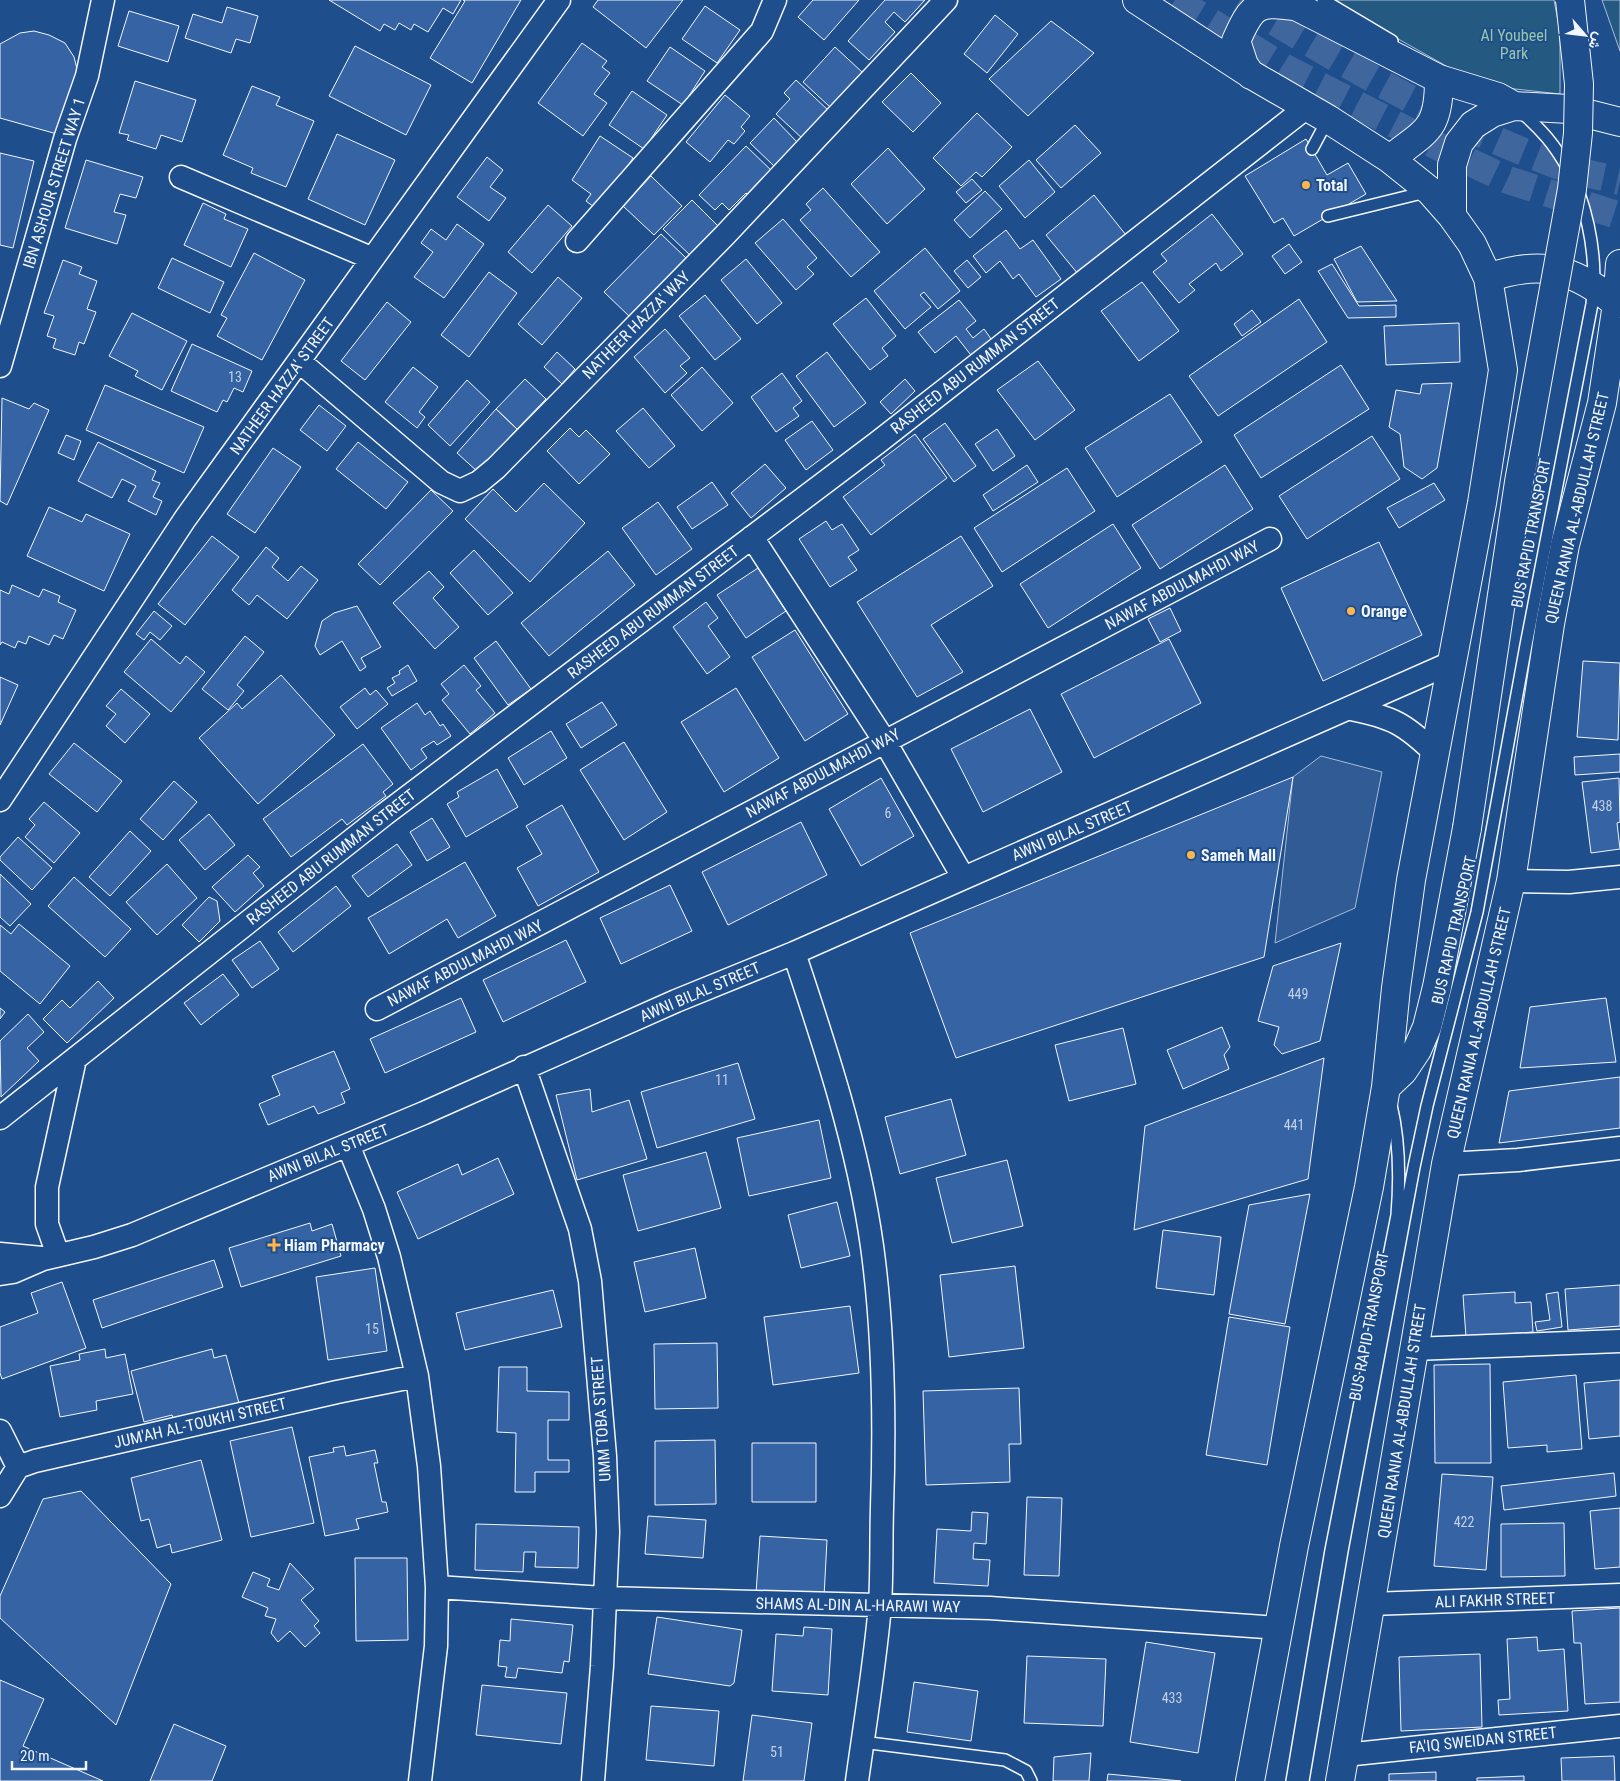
<svg xmlns="http://www.w3.org/2000/svg" width="1620" height="1781" font-family="'Roboto Condensed',Vazirmatn,sans-serif">
<style>
.green{fill:#245a82;stroke:#a8bbd7}
.parking{fill:#305b95;stroke:#a8bbd7}
.building{fill:#3563a3;stroke:#f2f6ff}
.lines{fill:none;stroke-linecap:round;stroke-linejoin:round}
.highway-tunnel{stroke:#3f679d;stroke-width:28;stroke-dasharray:28 14;stroke-linecap:butt}
.lane-casing{stroke:#f2f6ff;stroke-width:14}
.street-casing{stroke:#f2f6ff;stroke-width:25}
.primary-casing{stroke:#f2f6ff;stroke-width:30}
.lane{stroke:#1f4e8c;stroke-width:11}
.street{stroke:#1f4e8c;stroke-width:22}
.primary{stroke:#1f4e8c;stroke-width:28}
.primary-bridge-casing{stroke:#f2f6ff;stroke-width:30;stroke-linecap:butt}
.primary-bridge{stroke:#1f4e8c;stroke-width:28}
.poi-dot{fill:#ffb74d;stroke:#1f4e8c;stroke-width:2}
.labels{text-anchor:middle;dominant-baseline:central;stroke-width:4;stroke-linejoin:round;paint-order:stroke}
.number-label{font-size:14px;fill:#c3d1e8}
.park-label{font-size:16px;fill:#97c8a6;stroke:#1f4e8c}
.street-label{font-size:16px;fill:#f2f6ff;stroke:#1f4e8c}
.poi-label{font-size:16px;font-weight:bold;fill:#f2f6ff;stroke:#1f4e8c;text-anchor:start}
</style>
<rect width="100%" height="100%" fill="#1f4e8c"/>
<!-- green -->
<path class="green" d="M1329,0H1554L1560,32V94L1480,85Z
M1602,0H1620V51Z"/>
<!-- parking -->
<path class="parking" d="M1321,756L1382,772L1355,908L1275,943L1293,777Z"/>
<!-- building -->
<path class="building" d="M329,0H461L453,14L443,8L428,32L414,24L411,30L399,23L395,30L384,24L380,31Z
M463,0H521L472,83L430,58L465,1Z
M598,0H683L646,48L593,7Z
M813,0H859L824,40L798,17Z
M885,0H925L905,22L894,12L885,22L895,32L869,60L848,41Z
M705,6L740,30L717,63L682,39Z
M227,7L258,16L250,43L236,39L231,53L185,38L193,14L222,23Z
M129,11L179,26L168,62L118,46Z
M995,15L1018,34L987,73L964,54Z
M1051,21L1094,53L1028,116L989,79Z
M34,31L49,35L65,43L74,57L78,73L57,134L0,118V44L20,33Z
M582,43L607,61L602,67L610,73L594,94L607,103L583,136L538,103Z
M355,46L431,85L406,135L329,96Z
M670,47L705,71L683,105L647,81Z
M835,47L862,72L830,107L803,82Z
M911,73L941,103L913,132L882,102Z
M796,80L830,112L804,140L776,114L790,99L784,93Z
M135,81L196,100L182,142L161,135L156,149L127,140L129,135L119,133Z
M252,86L280,97L276,105L314,121L286,187L251,173L253,168L223,155Z
M632,91L667,115L644,149L609,125Z
M725,95L750,116L741,127L745,131L734,144L728,140L710,162L686,142Z
M977,113L1012,147L982,177L976,172L961,186L933,158Z
M774,118L797,142L774,166L750,143Z
M1075,125L1101,153L1061,188L1036,160Z
M337,134L395,160L365,225L308,199Z
M600,136L633,158L598,210L586,201L591,194L572,180Z
M1306,139L1327,175L1348,163L1366,194L1294,236L1283,218L1274,223L1245,176Z
M746,146L775,174L752,199L746,193L729,210L722,203L715,210L699,195Z
M888,148L925,189L887,224L851,184Z
M0,153L34,161L13,248L0,245Z
M487,157L503,170L490,187L506,198L489,221L457,197Z
M86,160L143,177L136,198L120,194L114,212L126,215L117,244L65,228Z
M1029,160L1055,192L1025,218L999,186Z
M651,176L682,206L654,235L623,206Z
M972,179L982,190L966,203L956,192Z
M823,188L880,252L851,277L800,220L811,210L806,204Z
M985,191L1002,209L970,238L954,220Z
M1094,195L1126,235L1078,274L1046,235Z
M692,200L722,230L694,259L663,229Z
M203,203L226,214L224,219L248,229L231,267L184,245Z
M548,205L572,226L532,273L508,252Z
M1212,214L1243,254L1221,271L1216,263L1189,284L1195,290L1179,303L1153,272L1167,261L1161,254Z
M783,219L817,258L807,267L814,274L796,290L755,243Z
M457,224L484,244L444,298L414,277L433,252L421,243L431,229L446,240Z
M1006,230L1020,249L1033,240L1061,279L1036,297L1019,274L1013,279L1000,261L986,273L973,256Z
M661,234L686,258L630,317L604,292Z
M1289,244L1302,262L1285,274L1272,256Z
M1361,246L1397,301L1357,302L1334,259Z
M925,248L960,291L938,309L924,292L920,295L931,307L905,329L874,291Z
M254,253L305,280L262,360L217,336L227,318L221,315Z
M172,258L224,282L210,313L158,288Z
M746,259L782,303L757,324L721,280Z
M63,260L82,267L79,274L97,281L87,309L96,312L84,344L79,342L75,355L53,348L56,339L47,336L54,316L44,313Z
M967,260L981,277L968,288L954,271Z
M1332,264L1359,306L1396,305V317L1348,318L1318,271Z
M489,272L517,293L469,357L441,335Z
M558,277L582,298L542,345L518,324Z
M1142,282L1179,331L1139,361L1101,311Z
M705,295L741,339L715,360L679,316Z
M866,298L896,336L882,348L888,356L870,370L833,324Z
M1299,299L1327,342L1218,416L1189,376Z
M959,300L976,321L966,329L973,338L984,329L994,343L974,359L956,336L935,353L918,332Z
M387,302L411,322L365,380L341,361Z
M1252,310L1261,322L1242,336L1234,324Z
M132,313L187,341L162,390L135,376L138,371L109,356Z
M1459,323L1460,362L1386,365L1384,326Z
M665,329L690,358L680,366L687,373L665,393L634,357Z
M192,344L252,371L243,392L234,388L227,402L223,400L217,412L171,391Z
M557,352L575,369L562,384L544,367Z
M827,352L866,403L834,427L796,376Z
M1038,361L1075,410L1035,440L997,390Z
M1341,365L1369,409L1261,478L1234,435Z
M413,367L438,387L419,412L425,417L417,428L385,402Z
M702,367L733,403L702,431L671,395Z
M782,373L802,401L793,408L799,416L776,432L751,397Z
M525,379L546,399L517,429L496,409Z
M905,379L915,391L891,414L880,402Z
M467,380L490,402L450,446L428,425Z
M1452,383L1437,468L1422,479L1404,467L1400,434L1389,427L1396,390L1420,394L1422,384Z
M105,385L204,427L184,473L86,430Z
M1170,394L1202,442L1117,497L1085,448Z
M2,398L29,409L34,403L49,410L7,505L0,501Z
M319,405L346,426L327,451L300,430Z
M643,408L675,446L649,468L616,431Z
M496,409L517,429L478,472L457,453Z
M812,421L833,450L806,470L785,440Z
M945,423L976,466L954,482L923,439Z
M570,428L579,437L586,430L610,454L579,484L547,451Z
M997,429L1015,456L993,471L975,444Z
M915,434L947,478L871,535L843,497L885,465L881,460Z
M66,435L81,441L74,460L58,453Z
M1372,436L1400,479L1307,539L1279,496Z
M98,442L156,471L152,480L160,483L153,497L162,501L156,515L128,501L136,486L122,479L112,498L78,481Z
M358,442L408,482L386,509L336,469Z
M273,448L301,467L255,533L227,514Z
M765,464L786,488L751,518L731,493Z
M1027,465L1038,482L993,511L983,495Z
M1225,465L1253,509L1160,569L1132,525Z
M1067,468L1095,511L1002,572L974,528Z
M712,482L728,505L692,529L677,507Z
M544,483L585,523L530,582L465,519L493,489L516,512Z
M1434,483L1445,500L1399,528L1387,508Z
M431,490L453,511L380,585L358,564Z
M658,502L692,549L656,575L622,528Z
M49,507L82,522L86,514L130,534L104,591L27,556Z
M826,521L832,530L842,524L859,550L848,557L857,570L830,587L799,539Z
M1113,524L1141,568L1048,628L1020,584Z
M212,536L239,557L185,625L158,604Z
M961,536L993,586L931,625L963,672L917,697L857,602Z
M1379,542L1422,635L1323,681L1281,588Z
M266,547L279,558L272,567L288,581L301,566L318,580L287,619L257,595L249,605L232,590Z
M474,550L513,593L488,615L450,573Z
M608,551L635,585L549,656L521,623Z
M758,568L786,611L746,638L717,595Z
M429,571L444,587L433,598L459,627L435,649L393,603Z
M12,585L39,597L43,589L60,596L58,602L76,610L63,639L54,635L49,645L29,636L26,644L18,641L15,648L2,642L0,645V590L9,594Z
M706,602L718,618L708,626L730,657L707,674L673,627Z
M357,606L381,647L361,658L366,667L360,671L342,641L320,655L315,646L322,621L334,613Z
M1170,608L1181,631L1160,642L1148,619Z
M154,611L172,626L160,640L150,632L144,640L136,634Z
M795,630L848,714L805,741L752,657Z
M245,636L264,652L237,685L244,691L228,710L202,689Z
M151,639L180,664L186,656L205,672L171,712L124,672Z
M1169,639L1201,703L1094,758L1061,694Z
M496,641L531,689L508,705L474,658Z
M1583,661L1620,663L1618,740L1577,737Z
M408,665L417,681L392,696L387,688L395,683L392,678L400,674L399,671Z
M464,665L481,686L476,690L495,713L470,734L442,700L449,694L441,684Z
M281,675L335,735L258,804L199,738L237,703L242,709Z
M0,677L18,685L0,725Z
M365,688L370,695L376,690L388,704L357,729L340,707Z
M736,688L779,758L724,792L681,722Z
M121,689L150,714L125,743L106,726L116,714L106,706Z
M602,702L617,725L581,748L566,724Z
M417,703L425,715L430,711L440,726L443,724L451,736L437,745L434,741L421,749L427,758L411,770L381,728Z
M1030,709L1062,772L983,812L951,749Z
M551,731L567,758L524,785L508,758Z
M624,742L667,812L624,840L580,770Z
M74,743L122,781L97,812L49,774Z
M363,744L393,784L383,792L386,796L347,825L342,819L291,857L263,819Z
M1620,754V772L1575,775L1574,757Z
M497,769L518,807L466,837L447,804L459,797L457,792Z
M1293,777L1264,957L956,1058L910,933Z
M881,778L914,836L861,866L829,809Z
M1619,778L1620,822L1617,823L1620,849L1591,853L1582,782Z
M174,781L197,802L163,840L140,819Z
M44,802L80,833L54,863L25,837L35,825L29,819Z
M562,805L599,872L538,906L517,868L542,854L526,826Z
M209,814L235,845L205,870L179,840Z
M432,818L450,847L427,861L410,832Z
M801,822L827,875L728,925L702,872Z
M130,831L151,851L110,896L89,877Z
M18,837L52,868L32,890L0,860V857Z
M397,844L412,865L368,897L352,876Z
M248,855L260,867L253,873L264,886L235,912L212,887Z
M465,862L496,916L458,938L447,919L389,954L368,918Z
M167,864L197,898L157,935L126,902Z
M0,874L31,904L10,926L0,917Z
M74,877L131,929L105,957L48,906Z
M670,885L692,931L621,964L600,918Z
M336,886L351,906L293,952L278,932Z
M209,897L217,901L220,921L199,942L182,925Z
M19,924L70,966L40,1004L0,971V925L11,934Z
M566,940L586,982L503,1022L483,980Z
M260,941L279,969L252,988L232,960Z
M1341,943L1320,1041L1282,1054L1274,1045L1279,1027L1258,1021L1273,966Z
M223,974L239,995L201,1025L184,1003Z
M98,981L114,998L67,1043L43,1019L62,1000L70,1008Z
M461,998L476,1032L385,1073L370,1039Z
M1606,998L1616,1062L1520,1068L1530,1007Z
M0,1008L5,1012L0,1019Z
M28,1014L44,1032L27,1048L39,1061L1,1097L0,1041Z
M1222,1027L1230,1047L1224,1055L1229,1069L1183,1089L1167,1050Z
M1123,1028L1136,1084L1069,1101L1055,1045Z
M334,1051L350,1089L341,1093L345,1103L318,1114L314,1106L268,1125L259,1104L280,1095L272,1076Z
M1324,1058L1308,1179L1134,1230L1145,1126Z
M738,1063L755,1119L657,1148L641,1092Z
M1620,1077V1128L1499,1143L1509,1091Z
M590,1089L592,1112L629,1100L647,1159L577,1180L556,1095Z
M951,1099L966,1155L900,1174L885,1117Z
M819,1120L831,1178L749,1196L737,1138Z
M706,1152L721,1208L638,1231L623,1175Z
M498,1158L514,1194L418,1239L397,1192L458,1164L462,1175Z
M1007,1160L1023,1226L952,1243L936,1178Z
M1310,1194L1285,1324L1229,1314L1249,1205Z
M837,1202L850,1256L801,1268L788,1215Z
M310,1223L312,1231L332,1224L341,1256L241,1287L229,1248Z
M1163,1230L1221,1237L1214,1295L1156,1288Z
M695,1248L706,1298L645,1312L634,1262Z
M214,1260L223,1287L102,1328L93,1300Z
M1015,1266L1024,1348L949,1357L940,1275Z
M375,1268L387,1351L328,1360L316,1277Z
M62,1282L86,1348L2,1379L0,1373V1327L38,1313L31,1293Z
M1620,1285V1326L1568,1330L1565,1289Z
M553,1290L562,1327L465,1350L456,1313Z
M1515,1292V1303L1531,1302L1533,1332L1466,1337L1463,1295Z
M1558,1292L1562,1327L1537,1331L1535,1322L1550,1320L1546,1294Z
M850,1306L859,1373L773,1385L764,1317Z
M1229,1317L1290,1327L1267,1465L1206,1455Z
M717,1343L718,1408L655,1409L654,1344Z
M105,1349L106,1358L125,1354L133,1394L96,1401L97,1410L60,1417L50,1366L80,1360L79,1354Z
M212,1349L214,1358L226,1355L240,1407L175,1425L172,1415L144,1422L131,1371Z
M1490,1364L1491,1463H1435L1434,1365Z
M499,1367H527V1391L569,1392V1420H548V1460H569V1472H535V1492H515L516,1433L497,1432Z
M1576,1375L1582,1449L1547,1452V1445L1508,1448L1503,1382Z
M1620,1380V1436L1589,1439L1584,1383Z
M1019,1388L1021,1444H1009L1010,1482L926,1485L923,1391Z
M292,1427L314,1523L251,1537L230,1441Z
M715,1440L716,1504L655,1505V1441Z
M752,1443H816V1502H752Z
M344,1446L346,1456L375,1450L378,1463H374L382,1502H386L388,1512L356,1519L359,1529L325,1536L309,1457L334,1452L333,1448Z
M201,1460L222,1540L172,1553L170,1544L157,1548L149,1519L141,1521L131,1478Z
M1614,1473L1616,1496L1504,1510L1501,1486Z
M1442,1474L1493,1477L1486,1570L1434,1566Z
M81,1491L171,1584L116,1725L0,1618V1596L43,1499Z
M1027,1497L1062,1498L1059,1576L1024,1575Z
M1620,1508V1567L1595,1569L1590,1511Z
M972,1512L988,1513L986,1544L974,1543L973,1559L990,1560L988,1586L934,1583L937,1529L971,1531Z
M648,1516L706,1520L703,1558L645,1554Z
M1564,1523L1565,1576L1501,1577V1524Z
M476,1524L579,1527L578,1568L535,1567L536,1552H524L523,1572L475,1570Z
M760,1536L827,1540L824,1597L756,1593Z
M355,1558H407L408,1640L356,1641Z
M290,1563L314,1589L301,1600L319,1621L314,1626L320,1633L305,1647L290,1631L278,1642L271,1633L276,1619L265,1616L268,1608L242,1597L253,1572L270,1579L267,1586L279,1590Z
M1620,1608V1702L1585,1704L1581,1643H1574L1572,1611Z
M657,1617L742,1630L734,1683L730,1686L648,1674Z
M511,1619L573,1625L569,1662L564,1661L562,1673L518,1668L516,1678L505,1677L507,1667L498,1666L500,1640L510,1641Z
M804,1627L832,1629L828,1695L772,1691L776,1634L803,1636Z
M1537,1637L1538,1651L1564,1649L1568,1711L1499,1715L1498,1700L1510,1699L1507,1639Z
M1146,1642L1215,1653L1198,1753L1130,1742Z
M1480,1654L1482,1727L1401,1731L1399,1657Z
M1027,1656L1106,1659L1103,1726L1024,1723Z
M0,1680L44,1699L23,1746L103,1781H0Z
M914,1682L978,1691L971,1741L907,1732Z
M482,1685L567,1693L561,1744L476,1735Z
M651,1706L719,1711L714,1766L646,1760Z
M752,1715L812,1723L804,1781H743Z
M174,1724L226,1746L212,1781H150Z
M1091,1753L1089,1781H1053L1054,1757Z
M1614,1756L1615,1781H1562L1561,1758Z
M1436,1772V1781H1389V1774Z
M1108,1774L1181,1781H1107Z
M1524,1776V1781H1477V1778Z"/>
<g class="lines">
<!-- highway-tunnel -->
<path class="highway-tunnel" d="M1175,0L1283,67L1455,155L1508,180L1620,216
M1240,0C1341,63 1445,123 1557,165C1577,172 1599,176 1620,181"/>
<!-- lane casing -->
<g class="lane-casing">
<path id="lane" d="M1323,0L1392,41
M1520,111C1541,129 1555,145 1568,169
M1312,149L1328,119
M1328,216L1426,192
M862,1742L1005,1760L1026,1771L1031,1781
M1292,1781L1331,1550L1397,1215C1400,1178 1400,1142 1391,1105
M1303,1781L1342,1551L1414,1167L1427,1106L1477,912L1526,645L1592,304C1597,267 1591,228 1579,193"/>
</g>
<!-- street casing -->
<g class="street-casing">
<path id="street" d="M181,177L371,258
M577,241L762,31L775,0
M300,362L441,482L460,491L479,482L496,468L725,235L946,0
M0,366L65,139L87,76L103,0
M752,537L884,740L963,877
M1351,709C1392,717 1405,724 1435,753
M0,800L185,519L559,0
M1511,881L1569,882L1620,877
M794,953C826,1049 858,1146 872,1246C884,1333 885,1421 882,1508C881,1540 882,1573 880,1605C875,1664 865,1723 857,1781
M377,1009L1270,539
M524,1067L580,1229L590,1281L605,1456L608,1532L602,1666L593,1781
M0,1118L385,814L877,443L1307,107
M348,1145L374,1209L389,1257L417,1376L429,1466L437,1587L436,1646L420,1781
M1446,1164L1518,1160L1620,1148
M0,1254L42,1258
M58,1255L47,1224V1187L75,1059
M0,1274L13,1272L43,1259L94,1247L132,1235L424,1113L676,1001L794,953L1453,662
M1413,1349L1620,1341
M0,1431L18,1467
M0,1496L18,1467L35,1461L337,1392L417,1376
M437,1587L604,1598L990,1608L1279,1628
M1370,1604L1620,1595
M1345,1755L1620,1726"/>
</g>
<!-- primary casing -->
<g class="primary-casing">
<path id="primary" d="M1137,0L1252,75L1328,119L1390,159L1430,191L1452,216L1472,244L1488,278L1503,370L1482,503L1411,880L1396,988L1386,1087L1369,1187L1294,1546L1250,1781
M1284,0L1439,79L1498,97L1514,106
M1251,75L1244,65L1236,41C1251,7 1256,0 1293,6
M1390,159C1427,130 1439,130 1439,79
M1452,216V165L1459,143L1473,125L1492,113L1514,106L1569,109L1620,122
M1488,278C1542,259 1575,269 1617,304
M1386,1087L1403,1071L1417,1050L1427,1027L1437,987L1467,828
M1340,1781L1446,1164L1511,881L1550,624L1565,545L1602,403L1617,304L1620,264"/>
</g>
<!-- lane -->
<use href="#lane" class="lane"/>
<!-- street -->
<use href="#street" class="street"/>
<!-- primary -->
<use href="#primary" class="primary"/>
<!-- primary-bridge casing -->
<g class="primary-bridge-casing">
<path id="primary-bridge" d="M1467,828L1519,482L1572,189L1578,133L1579,84L1570,0"/>
</g>
<!-- primary-bridge -->
<use href="#primary-bridge" class="primary-bridge"/>
</g>
<!-- markers -->
<g class="poi-dot">
<circle cx="1306" cy="185" r="5"/>
<circle cx="1351" cy="611" r="5"/>
<circle cx="1191" cy="855" r="5"/>
<path d="M271.5 1237.5h5v5h5v5h-5v5h-5v-5h-5v-5h5z"/>
</g>
<g class="labels">
<!-- number labels -->
<g class="number-label">
<text x="235" y="377">13</text>
<text x="1602" y="806">438</text>
<text x="888" y="813">6</text>
<text x="1298" y="994">449</text>
<text x="722" y="1080">11</text>
<text x="1294" y="1125">441</text>
<text x="372" y="1329">15</text>
<text x="1464" y="1522">422</text>
<text x="1172" y="1698">433</text>
<text x="777" y="1752">51</text>
</g>
<!-- park labels -->
<g class="park-label">
<text x="1514" y="35">Al Youbeel<tspan x="1514" dy="18">Park</tspan></text>
</g>
<!-- street labels -->
<g class="street-label">
<text transform="translate(54 183) rotate(-73)">IBN ASHOUR STREET WAY 1</text>
<text transform="translate(636 325) rotate(-45)">NATHEER HAZZA' WAY</text>
<text transform="translate(975 366) rotate(-38)">RASHEED ABU RUMMAN STREET</text>
<text transform="translate(282 386) rotate(-54)">NATHEER HAZZA' STREET</text>
<text transform="translate(1577 508) rotate(-77)">QUEEN RANIA AL-ABDULLAH STREET</text>
<text transform="translate(1531 533) rotate(-79)">BUS RAPID TRANSPORT</text>
<text transform="translate(1182 585) rotate(-28)">NAWAF ABDULMAHDI WAY</text>
<text transform="translate(653 612) rotate(-37)">RASHEED ABU RUMMAN STREET</text>
<text transform="translate(823 773) rotate(-28)">NAWAF ABDULMAHDI WAY</text>
<text transform="translate(1072 831) rotate(-23)">AWNI BILAL STREET</text>
<text transform="translate(331 857) rotate(-38)">RASHEED ABU RUMMAN STREET</text>
<text transform="translate(1454 930) rotate(-77)">BUS RAPID TRANSPORT</text>
<text transform="translate(465 963) rotate(-27)">NAWAF ABDULMAHDI WAY</text>
<text transform="translate(700 992) rotate(-23)">AWNI BILAL STREET</text>
<text transform="translate(1479 1023) rotate(-77)">QUEEN RANIA AL-ABDULLAH STREET</text>
<text transform="translate(328 1153) rotate(-22)">AWNI BILAL STREET</text>
<text transform="translate(1369 1326) rotate(-79)">BUS RAPID TRANSPORT</text>
<text transform="translate(601 1419) rotate(-94)">UMM TOBA STREET</text>
<text transform="translate(1402 1421) rotate(-81)">QUEEN RANIA AL-ABDULLAH STREET</text>
<text transform="translate(200 1423) rotate(-13)">JUM'AH AL-TOUKHI STREET</text>
<text transform="translate(1495 1600) rotate(-2)">ALI FAKHR STREET</text>
<text transform="translate(858 1605) rotate(1)">SHAMS AL-DIN AL-HARAWI WAY</text>
<text transform="translate(1483 1740) rotate(-6)">FA'IQ SWEIDAN STREET</text>
</g>
<!-- poi labels -->
<g class="poi-label">
<text x="1316" y="185">Total</text>
<text x="1361" y="611">Orange</text>
<text x="1201" y="855">Sameh Mall</text>
<text x="284" y="1245">Hiam Pharmacy</text>
</g>
</g>
<!-- north arrow -->
<g transform="translate(1585 35) rotate(118)" stroke="#1f4e8c" stroke-width="4" paint-order="stroke">
<path d="M0-4L9 19L0 12L-9 19Z" fill="#f2f6ff"/>
<text y="-8" font-size="14" font-weight="bold" text-anchor="middle" fill="#f2f6ff">ش</text>
</g>
<!-- scale -->
<path d="M12 1761v8h74v-8" fill="none" stroke="#f2f6ff" stroke-width="2.5"/>
<text x="20" y="1761" font-size="15" fill="#f2f6ff" stroke="#1f4e8c" stroke-width="4" paint-order="stroke">20 m</text>
</svg>
